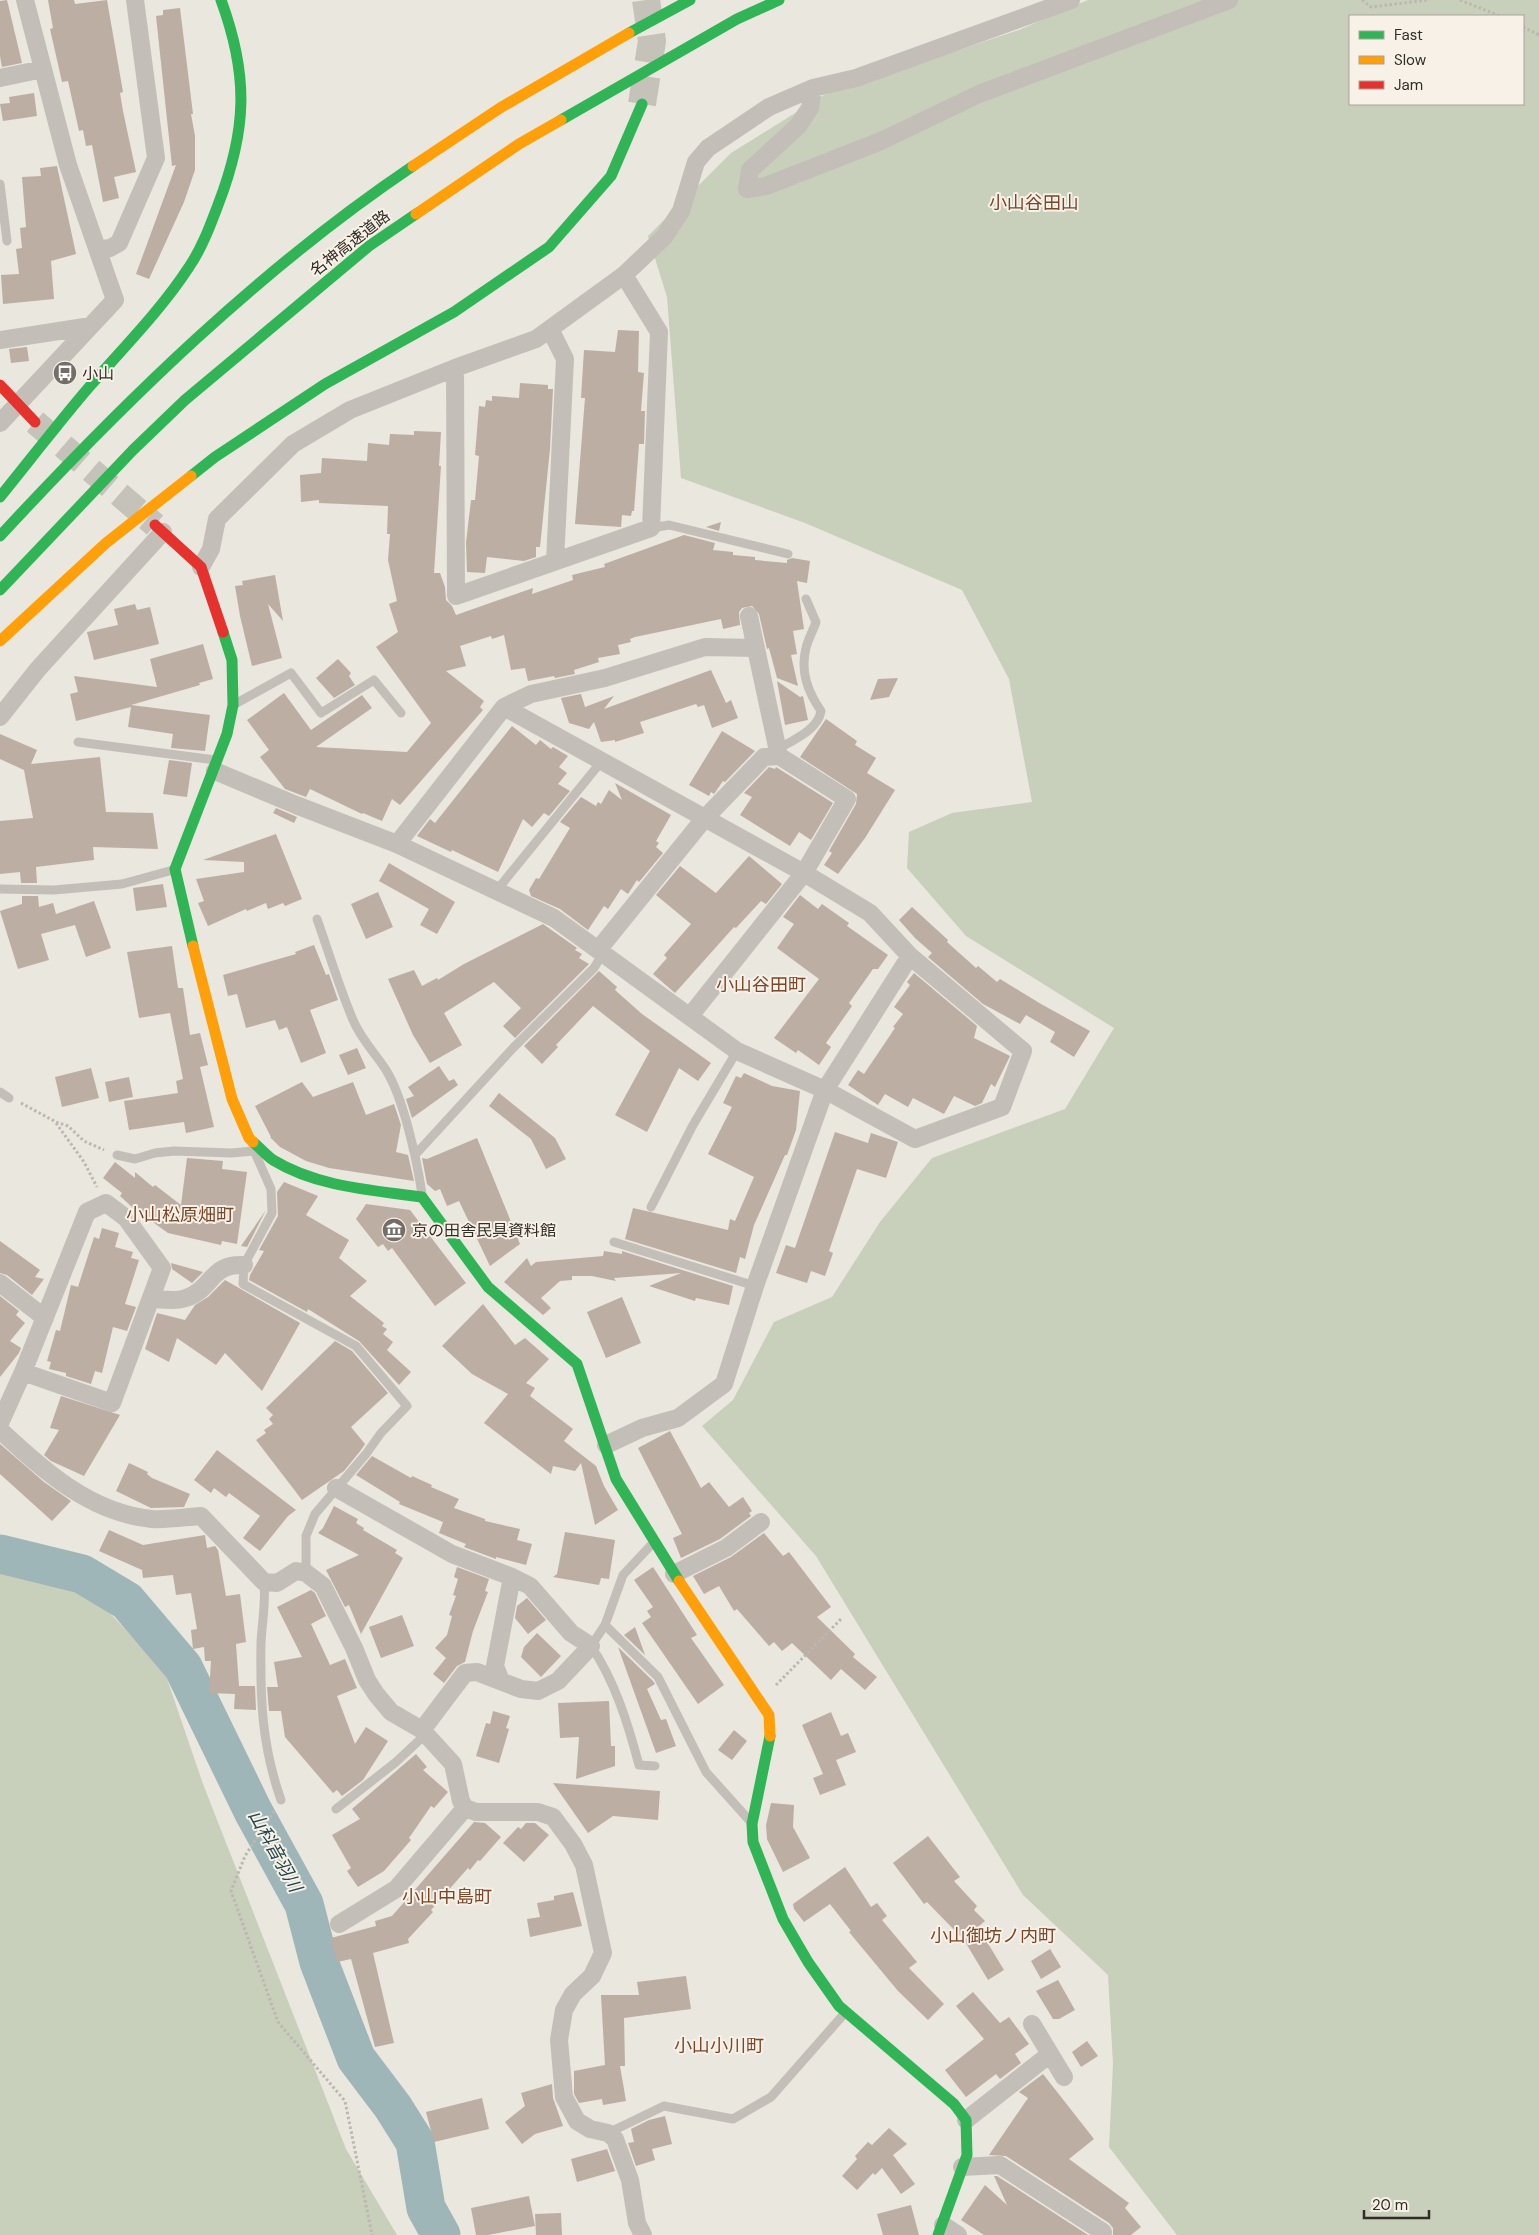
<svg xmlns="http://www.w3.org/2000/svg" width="1539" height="2235" font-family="'DM Sans','Noto Sans JP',sans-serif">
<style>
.green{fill:#c8cfbb;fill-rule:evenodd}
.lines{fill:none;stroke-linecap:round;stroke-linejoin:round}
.river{stroke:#9eb6b8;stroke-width:39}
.building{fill:#bcaea3}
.secondary-tunnel{stroke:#c5c2ba;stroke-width:25;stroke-dasharray:25 12;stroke-linecap:butt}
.highway-tunnel{stroke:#c5c2ba;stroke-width:28;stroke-dasharray:28 14;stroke-linecap:butt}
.path{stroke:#bcb7b1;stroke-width:3;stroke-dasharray:2.5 2.5;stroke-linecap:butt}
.lane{stroke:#c3beb8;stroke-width:9}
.street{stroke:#c3beb8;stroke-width:18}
.fast{stroke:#30b455;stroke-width:11}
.slow{stroke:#ff9f0a;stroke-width:11}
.jam{stroke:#e5322d;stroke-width:11}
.labels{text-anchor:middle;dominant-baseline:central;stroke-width:4;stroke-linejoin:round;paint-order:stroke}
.street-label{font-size:16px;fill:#332d28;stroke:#f7f1e7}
.poi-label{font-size:16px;fill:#332d28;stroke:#f7f1e7;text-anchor:start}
.neighbourhood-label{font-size:18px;fill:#79472a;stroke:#f7f1e7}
.water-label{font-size:18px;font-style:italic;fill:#22474f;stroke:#f7f1e7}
</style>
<rect width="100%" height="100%" fill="#eae7df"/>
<!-- green -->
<path class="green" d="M1088,0H1539V2235H1177L1109,2147L1113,2064L1108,1975L1023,1895L816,1556L702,1426L733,1400L774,1322L832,1297L880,1222L932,1158L1065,1109L1114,1028L966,936L907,868L909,832L952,813L1032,802L1009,679L962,590L805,523L681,478L667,297L648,236L731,153L824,95L1019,30ZM1350,16H1523V104H1350Z
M0,1571L89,1591L164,1670L203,1784L346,2149L397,2235H0Z"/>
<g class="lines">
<!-- river -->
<path class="river" d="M0,1554L82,1574L127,1601L183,1667L253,1811L304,1904L319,1962L356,2058L393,2107L415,2142L426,2208L441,2235"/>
</g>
<!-- building -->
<path class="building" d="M7,0L22,63L2,67L0,56V1Z
M48,0H74L75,4L107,0L123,92L120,93L123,111L136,172L114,177L119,198L103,202L92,145L86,146L83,130L79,131L68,81L62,82L50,29L53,28Z
M180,8L193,114H191L195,136V170L184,202L149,279L136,274L176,165L172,166L156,16L163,15V10Z
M34,93L37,116L3,121L0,104L10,103L9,97Z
M57,166L76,254L51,261L54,299L3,304L1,275L19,274L16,249L22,248L20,228L26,227L22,177L41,176L40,168Z
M618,330L639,331L638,372L644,373L641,411H645L644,444H639L634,511H632L631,516L622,515L621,527L575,524L585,398H581L584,350L615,352Z
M27,347L29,361L11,363L9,349Z
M520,383L548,385V389H553L550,449L540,547H536V557L524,561L487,557L485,573L467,572L466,543L471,500H475L479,456L475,455L479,406L485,407L486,400L492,401V396L519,398Z
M414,431L441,432L439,466H441L434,573H440L445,587L446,600L452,606L456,615L533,588L532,594L573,580L572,575L605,567L604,564L684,535L715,543L713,550L733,552V555L755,557V560L787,563V560L792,558L810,561L807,583L797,581L804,629L793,631L797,654L791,655L798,686L777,678L769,648L767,649L759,614L752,606L742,608L739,612L740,625L723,629L721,619L635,637L630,639L631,642L618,645L620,654L598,658L599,662L574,670L575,674L555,678L554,676L528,681L525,668L511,670L504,635L492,639L491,636L460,646L466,666L446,671L484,701L480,707L483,710L400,805L392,799L382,821L363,813L362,814L310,789L306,797L285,789L260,757L269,750L247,720L284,693L311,730L362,695L372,708L316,747L407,752L431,723L376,647L398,632L389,604L397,601L388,560L390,534H387L388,506L319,503V500L301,502L300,475L321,473L322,458L367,461L368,443L389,445L390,434L414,435Z
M721,522L719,531L706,527Z
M275,575L283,621L268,604L282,658L252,666L240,616L235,586L243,585L242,581Z
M135,604L137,610L150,607L159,644L94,660L87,632L118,625L114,609Z
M203,644L213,679L199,683L200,685L131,705L210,715L205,751L171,748L173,734L128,727L131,707L76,721L70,694L78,692L74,676L157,687L150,659Z
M338,659L351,673L349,676L355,685L334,698L316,678Z
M711,670L726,703L731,700L738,718L712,728L704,705L698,707L696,704L640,722L644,733L615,742V740L601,742L594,722L589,729L569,723L561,698L581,694L585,707L614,696L604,709Z
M898,678L889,697L870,700L878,679Z
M777,681L800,697L803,696L808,720L785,725Z
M826,719L857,741L855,745L876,758L867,773L895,790L865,838L838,874L824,865L832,853L829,851L856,804L857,794L800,757Z
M512,726L536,745L540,740L551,749L553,747L568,756L559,767L567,773L558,784L570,791L549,816L544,813L532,827L523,819L498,872L452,850L451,852L417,836L430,819L435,823Z
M722,731L755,751L725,782L723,781L714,794L711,792L709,796L689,785Z
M0,734L37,750L31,764L100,757L106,812L153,813L158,849L93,847L94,860L36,867L37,883H21L20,872L0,874V821L33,818L24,770L0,759Z
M169,760L192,763L187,797L163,794Z
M769,767L775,769L776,767L833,803L811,840L799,832L790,846L740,815L752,797L744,793Z
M615,783L671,815L656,841L659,843L656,847L663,853L639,882L637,880L628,894L621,889L608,909L604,906L588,930L560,909L531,896L529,890L536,878L539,879L570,828L560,822L581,797L596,806L598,802L601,804L609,790L622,800Z
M276,808L297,817L294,823L273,813Z
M276,834L302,899L285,906L283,903L268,909L266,903L247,911L246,909L208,926L198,903L204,901L196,879L244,872V862L203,860Z
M749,856L782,884L766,904L761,901L736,928L734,927L675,993L653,974L667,958L664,955L691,924L656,895L680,866L716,893Z
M389,863L455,902L437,934L420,925L429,909L379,881Z
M163,884L167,907L136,911L133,888Z
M378,892L393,927L366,939L351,904Z
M800,895L818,909L822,904L849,923L847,926L888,955L878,969H873L849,1003L852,1006L826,1043L831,1047L819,1065L798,1050L796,1053L774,1038L819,979L777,948L794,924L783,917Z
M22,896H38L39,907L53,903L56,914L94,901L111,948L86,957L75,925L41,934L49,960L18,969L0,911L22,904Z
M912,907L948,940L947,942L976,968L978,966L997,982L1000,979L1041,1004L1090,1031L1074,1057L1050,1042L1055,1032L1026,1015L1020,1024L983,1004L928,957L932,953L915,938L899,920Z
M543,924L577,948L575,950L582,954L579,958L589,964L515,1038L503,1026L521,1008L494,982L444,1013L462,1045L430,1063L413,1035L388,979L414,970L422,986L437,978L438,980L464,964Z
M314,945L326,975L329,974L338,1000L310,1010L326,1053L301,1063L287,1027L279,1030L275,1020L246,1028L237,994L228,996L223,975L296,954L295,952Z
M172,946L178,988H183L190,1035L200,1033L208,1065L200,1067L214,1127L186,1133L184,1122L129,1130L124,1101L178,1093L176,1081L183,1079L170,1013L139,1018L127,952Z
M599,971L617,987L615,990L642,1014L711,1063L698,1081L679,1068L647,1132L615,1115L650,1051L593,1006L556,1045L558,1047L542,1064L524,1046Z
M914,973L977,1026L974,1038L1010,1056L995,1087L991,1084L982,1103L975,1106L954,1096L944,1114L913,1098L908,1107L885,1094L878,1105L848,1085L858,1070L864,1074L895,1028L893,1027L903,1014L894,1007L910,985L907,982Z
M357,1048L366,1068L348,1075L339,1055Z
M439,1066L449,1081L454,1079L458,1085L412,1118L406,1099L414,1096L408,1087Z
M91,1068L99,1098L62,1107L55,1077Z
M744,1073L772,1086L800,1091L796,1130L787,1155H785L754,1225L745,1259L740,1257L736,1273L625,1239L633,1208L728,1230L730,1219L735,1221L754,1177L708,1154L732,1107L723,1103L736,1076L741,1078Z
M129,1077L133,1097L109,1102L105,1082Z
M302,1082L313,1097L353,1082L366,1115L394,1104L401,1125L396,1152L408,1155L414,1181L329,1168L306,1161L280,1147L270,1137H271L255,1106Z
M499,1093L555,1138L566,1159L546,1169L531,1139L489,1106Z
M835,1132L868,1143L871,1133L898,1142L886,1178L857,1169L829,1251L833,1253L825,1276L811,1271L807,1283L776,1273L786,1245L795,1248Z
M477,1138L520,1244L490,1266L459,1201L447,1206L440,1189L435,1191L427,1184L422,1158L427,1159Z
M187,1158L223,1161L222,1169L247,1172L237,1244L222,1241L221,1245L168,1233L133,1208L120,1196L122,1193L103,1178L115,1162L135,1178V1172L153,1187L155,1185L181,1205Z
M284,1182L318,1196L306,1215L349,1240L339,1258L367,1281L350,1296L384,1323L382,1326L387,1329L383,1334L393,1342L387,1350L411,1372L399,1385L359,1341L308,1309L307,1312L249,1280L250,1275L264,1251L259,1250L278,1216L277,1192Z
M366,1204L410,1210L466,1283L435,1306L392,1248L388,1251L383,1244L378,1247L356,1219Z
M266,1210L247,1247L241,1246Z
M102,1228L119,1233L115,1247L133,1252L131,1258L139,1260L125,1304L136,1307L127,1331L113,1327L102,1373L95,1371L91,1384L66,1376V1373L49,1369L51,1362L47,1361L56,1330L60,1331L71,1285L78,1287L94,1237L99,1239Z
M0,1241L40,1270L35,1277L44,1279L32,1295L7,1275L0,1273Z
M604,1251L622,1254V1251L733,1286L729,1305L696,1298L695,1301L649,1286L681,1273L614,1278L616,1281L592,1276H572V1280L560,1281L541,1298L551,1308L543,1315L504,1282L527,1258L531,1266L536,1262L603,1256Z
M171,1263L203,1272L192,1283L172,1269Z
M225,1280L300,1323L262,1391L225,1353L216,1365L177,1338L169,1362L145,1349L157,1313L185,1320L195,1305L208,1297Z
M0,1296L19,1311L16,1315L25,1323L10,1341L21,1348L19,1353L0,1377Z
M622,1297L641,1343L606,1358L587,1312Z
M483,1304L515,1345L525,1338L549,1359L526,1383L535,1388L530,1396L573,1429L564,1441L596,1466L604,1486L618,1510L595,1525L581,1463L575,1471L553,1466L551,1474L484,1423L508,1394L472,1374L442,1346Z
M335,1341L352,1351L388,1393L351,1427L365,1444L361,1450L344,1471L302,1500L256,1440L266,1433L264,1430L273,1424L269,1419L273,1415L266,1408Z
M61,1396L120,1415L84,1476L51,1461L44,1455L59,1430L50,1428Z
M670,1431L701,1488L709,1482L729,1507L743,1497L752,1511L749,1513L751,1516L720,1539L681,1558L673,1538L682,1534L638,1448Z
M0,1444L44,1482L71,1501L52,1521L0,1474Z
M217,1450L296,1510L288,1516L260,1551L243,1538L260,1516L229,1493L226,1497L214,1488L211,1493L194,1480Z
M372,1456L411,1478L412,1476L432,1485L431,1487L459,1499L454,1508L485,1519V1521L520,1529L517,1540L532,1544L526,1565L496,1557V1559L464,1547L466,1544L439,1533L443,1522L399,1504L400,1502L356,1475Z
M129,1463L148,1472L147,1474L152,1478L190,1494L184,1507L151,1508L116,1491Z
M334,1506L358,1519L356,1523L364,1528L363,1530L397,1550L395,1553L403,1558L361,1634L349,1605L345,1607L326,1570L359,1555L318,1533L323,1528Z
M109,1530L143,1545L205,1535L207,1548L215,1546L218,1550L226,1596L240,1594L246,1642L236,1644L239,1686H255L256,1710L234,1709L235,1694L209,1693L211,1661H205L204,1647L193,1649L191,1630L197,1629L191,1593L176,1595L173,1575L143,1578L142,1570L99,1551Z
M565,1532L615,1540L609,1579L601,1578L599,1585L553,1577L557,1574Z
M764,1533L783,1556L789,1552L831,1607L817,1617L855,1654L853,1657L877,1677L865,1690L841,1669L831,1680L792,1643L782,1651L774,1642L769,1646L737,1609L734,1611L719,1586L704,1594L693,1576L731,1557Z
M457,1567L489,1579L485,1591L488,1592L473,1631L465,1662L457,1666L444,1683L433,1674L446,1658L435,1648L447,1635L452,1616L449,1615L456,1596L453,1595L458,1579L454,1577Z
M653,1567L697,1635L691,1638L724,1685L698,1704L642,1623L651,1617L647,1611L653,1607L634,1580Z
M311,1590L315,1593L326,1616L311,1624L330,1665L345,1659L357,1688L337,1696L355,1744L366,1727L388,1741L363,1780L342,1796L337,1790L333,1793L285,1737L281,1711H269L267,1687H278L274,1662L302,1657L277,1607Z
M527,1598L546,1620L528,1634L515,1618L517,1606Z
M402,1615L414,1646L381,1658L369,1627Z
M635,1627L645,1655L624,1635Z
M537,1633L561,1656L541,1677L521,1657L524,1647Z
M618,1647L653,1681L655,1684L647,1689L661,1720L666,1719L676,1746L656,1753Z
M609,1701L611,1746H615V1766L576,1779L579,1737L560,1738L558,1703Z
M493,1711L510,1716L506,1728L509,1729L499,1763L476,1756L486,1723L490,1724Z
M831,1712L841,1736L848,1733L856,1752L836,1760L846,1785L820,1795L813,1778L823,1774L802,1725Z
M734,1730L747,1741L732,1760L718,1750Z
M416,1754L427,1767L423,1770L448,1792L434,1808L431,1806L409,1838L411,1840L384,1871L358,1887L347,1871L351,1868L332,1835L360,1819L352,1809Z
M553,1783L660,1791L658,1820L613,1816L588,1833Z
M771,1803L794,1805L793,1827L810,1858L783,1872L767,1839L766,1825Z
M474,1822L485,1823L501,1837L480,1861L478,1860L470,1870L468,1868L431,1910L433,1912L408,1939L409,1943L373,1953L394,2043L375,2047L351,1959L337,1962L331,1938L376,1926L375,1921L392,1916Z
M526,1823H535L549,1835L524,1862L503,1843L518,1827L521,1829Z
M928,1836L960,1877L954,1881L977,1906L974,1910L985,1921L978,1927L1004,1970L988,1980L964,1940L927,1902L924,1904L893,1863Z
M845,1867L871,1907L877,1903L887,1916L882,1920L917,1962L909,1968L944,2004L928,2020L898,1991L849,1932L851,1931L830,1904L804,1922L794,1909L793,1904Z
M573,1892L582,1926L530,1937L527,1919L540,1917L537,1903L554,1900V1896Z
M1050,1949L1061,1967L1041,1979L1031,1961Z
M686,1976L691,2009L624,2018L625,2066H620L626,2101L603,2105L602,2099L579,2103L574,2094V2071L605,2065L601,1995H639L637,1982Z
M1058,1980L1075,2010L1059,2019H1053L1036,1991Z
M973,1992L1000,2023L1009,2017L1029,2044L1015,2054L1021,2063L1000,2079L996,2074L966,2097L945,2070L984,2039L956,2006Z
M1087,2041L1098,2056L1081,2067L1072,2052Z
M1043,2074L1094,2139L1069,2159L1129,2203L1125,2208L1141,2227L1131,2235H1113V2228L1109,2223L1006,2156L989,2155L1028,2098L1019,2092Z
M552,2084L553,2098L563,2126L535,2134L522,2144L505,2122L525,2106L521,2093Z
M482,2098L489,2129L434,2142L426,2112Z
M665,2116L672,2144L652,2149L655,2160L636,2166L628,2143L634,2142L631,2129L649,2120Z
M889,2128L907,2144L893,2155L915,2184L901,2194L882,2168L875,2175L873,2173L857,2190L842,2176L857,2159L855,2156L868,2142L872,2145Z
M607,2149L615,2171L577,2182L571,2159Z
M994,2176H997L1088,2235H984L961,2220L985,2185L1007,2205Z
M529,2196L535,2226L488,2235H476L471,2208Z
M911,2205L919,2235H883L877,2214Z
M561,2213L562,2235H536L535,2214Z"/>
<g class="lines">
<!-- secondary-tunnel -->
<path class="secondary-tunnel" d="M35,422L155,525"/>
<!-- highway-tunnel -->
<path class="highway-tunnel" d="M642,104L652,41L646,0"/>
<!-- path -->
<path class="path" d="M1362,0L1371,7L1428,0
M1460,0L1500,16
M1523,27L1539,35
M21,1103L56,1122L68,1126L84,1141L104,1150
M56,1123L84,1162L97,1187
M776,1685L841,1619
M274,1811L245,1856L231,1891L278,2022L345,2101L372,2235"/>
<!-- lane -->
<path class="lane" d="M0,184L7,241
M651,528L669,525L788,554
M235,704L291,673L321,713L374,680L401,713
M78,742L215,760
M778,749C793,740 818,730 821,711C808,692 800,672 806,648C808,639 813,631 816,622L806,599
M0,889L54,890L122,884L173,870
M497,890L601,762
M317,919C329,953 339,987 353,1020C361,1039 375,1053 386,1070C404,1099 417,1161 422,1194
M0,1092L9,1098
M117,1155L135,1159L155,1153L174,1151L231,1153L254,1151
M256,1155L271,1189L272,1213L244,1265L243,1284L356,1346L407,1406L381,1433L366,1454L315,1514L306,1536V1573
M415,1155L513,1048L594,968L603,953
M651,1207L693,1125L737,1051
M614,1242L755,1286
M653,1543L623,1575L605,1625L591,1646C615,1681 628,1724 639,1765L655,1766
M264,1582C266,1603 262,1622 261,1643C260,1700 262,1746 281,1800
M605,1625L658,1677L706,1772L749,1820
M336,1809L396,1762L426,1734
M608,2133L664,2106L733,2119L771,2097L844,2014"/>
<!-- street -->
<path class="street" d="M25,0L43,69
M0,78L43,69L68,165L115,300L0,423
M813,88L810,108L798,126L750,170L747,189L766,186L881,141L979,94L1229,0
M98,250L110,248L119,243L156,158L135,0
M550,329L565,359L555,561
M0,340L91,326
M455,368L456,596L651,528L659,332L624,275
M201,567L211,549L217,519L293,444L350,410L455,368L536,339L624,275L664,237L681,211L696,162L708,148L769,107L813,88L856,78L1071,0
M749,616L779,756
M504,707L531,694L605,678L705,647L756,648
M0,717L38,669L163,532
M215,771L296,805L397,844L554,918L737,1051L825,1090L915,1139L1002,1107L1023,1051L910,956
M397,844L504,707L804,873L870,913L910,956L825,1090L755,1286L724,1384L678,1418L642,1428L606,1445
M598,950L704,819L764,757L779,756L847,799L804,873L690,1016
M0,1283L45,1318
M151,1299C161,1299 176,1302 186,1298C213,1289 210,1263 244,1265
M0,1423L23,1372L87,1212L106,1203L126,1218L162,1268L112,1403L23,1372
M0,1430C43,1470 90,1513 152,1519C168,1520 185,1517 201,1516L264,1582L277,1583L296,1571L306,1573L323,1586L354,1648L367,1680L376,1694L391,1712L422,1730L453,1764L461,1801L465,1808L476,1812H538L553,1817L573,1844L584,1865L603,1953L592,1976L573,1994L564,2010L559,2040L564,2097L577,2121L590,2129L608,2133L615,2139L630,2180L637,2223L643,2235
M336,1488L452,1554L512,1577L530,1586L571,1633L591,1646L558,1681L538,1691L521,1689L477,1672L465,1673L422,1730
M674,1574L726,1548L761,1522
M501,1681L495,1666L512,1577
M339,1924L396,1889L465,1808
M1032,2024L1064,2077
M966,2120L1050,2054
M962,2167L1000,2165L1103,2232
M943,2225L958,2235"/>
<!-- fast -->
<path class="fast" d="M629,33L690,0
M561,120L737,19L779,0
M191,476L215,457L325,384L454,312L549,247L611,176L642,104
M0,497C30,460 59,422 90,386C124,347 161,310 189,267C202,248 210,226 218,205C247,130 249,76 221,0
M0,536C125,401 260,269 413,166
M0,590L133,450L185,400L369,246L416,214
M193,946L175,869L227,734L233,705L232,660L223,632
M253,1142C260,1148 266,1155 273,1160C317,1187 372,1190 422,1197L488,1287L577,1364L616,1479L679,1581
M770,1736L752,1824L753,1842L783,1919L808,1962L839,2006L954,2104L966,2120L967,2155L938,2235"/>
<!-- slow -->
<path class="slow" d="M413,166L500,108L629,33
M416,214L519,144L561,120
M0,641L106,543L191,476
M193,946L232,1099L249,1138L253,1142
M679,1581L769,1715L770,1736"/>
<!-- jam -->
<path class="jam" d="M0,385L35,422
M155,525L201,567L223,632"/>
</g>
<!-- icons -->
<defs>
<g id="bus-disc" transform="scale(1.25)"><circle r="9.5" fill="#736e68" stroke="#f7f1e7"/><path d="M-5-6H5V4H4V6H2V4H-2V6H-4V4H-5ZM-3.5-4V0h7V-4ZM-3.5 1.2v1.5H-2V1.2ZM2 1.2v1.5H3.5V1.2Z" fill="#fff"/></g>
<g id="museum-disc" transform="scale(1.25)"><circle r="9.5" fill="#736e68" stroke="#f7f1e7"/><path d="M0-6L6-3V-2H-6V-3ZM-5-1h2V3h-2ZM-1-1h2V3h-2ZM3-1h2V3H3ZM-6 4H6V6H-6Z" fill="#fff"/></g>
</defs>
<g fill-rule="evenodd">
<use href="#bus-disc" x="65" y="373"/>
<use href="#museum-disc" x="394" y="1230"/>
</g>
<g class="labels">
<!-- street labels -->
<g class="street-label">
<text transform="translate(350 243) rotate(-38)">名神高速道路</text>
</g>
<!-- poi labels -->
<g class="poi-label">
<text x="82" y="373">小山</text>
<text x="412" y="1230">京の田舎民具資料館</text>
</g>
<!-- neighbourhood labels -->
<g class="neighbourhood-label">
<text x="1034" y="203">小山谷田山</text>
<text x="761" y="985">小山谷田町</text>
<text x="180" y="1215">小山松原畑町</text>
<text x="447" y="1897">小山中島町</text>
<text x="993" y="1936">小山御坊ノ内町</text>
<text x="719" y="2046">小山小川町</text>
</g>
<!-- water labels -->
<g class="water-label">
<text transform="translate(275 1851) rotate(61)">山科音羽川</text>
</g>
</g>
<!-- legend -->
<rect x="1349" y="15" width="175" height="90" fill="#f7f1e7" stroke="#a9a39b"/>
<rect x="1359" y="31" width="25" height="8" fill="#30b455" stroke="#a9a39b"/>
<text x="1394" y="40" font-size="15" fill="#332d28">Fast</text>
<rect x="1359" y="56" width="25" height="8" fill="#ff9f0a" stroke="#a9a39b"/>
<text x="1394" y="65" font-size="15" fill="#332d28">Slow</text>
<rect x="1359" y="81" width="25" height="8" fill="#e5322d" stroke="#a9a39b"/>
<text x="1394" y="90" font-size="15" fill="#332d28">Jam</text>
<!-- scale -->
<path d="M1364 2210v8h65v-8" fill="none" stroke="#332d28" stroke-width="2.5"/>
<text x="1372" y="2210" font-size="15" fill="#332d28" stroke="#f7f1e7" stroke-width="4" paint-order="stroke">20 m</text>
</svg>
